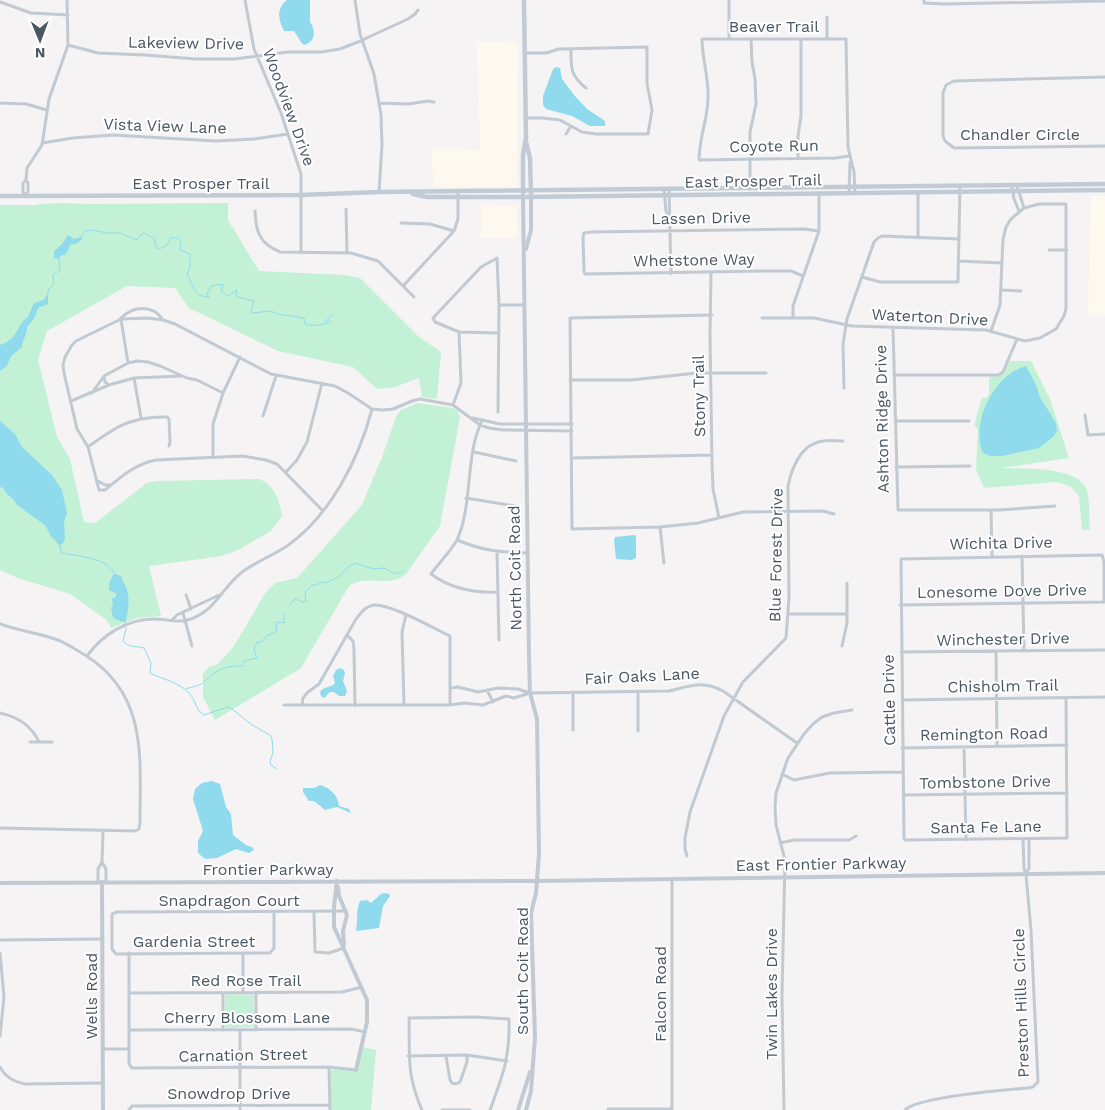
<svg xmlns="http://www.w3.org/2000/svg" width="1105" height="1110" font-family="'Work Sans',sans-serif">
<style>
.commercial{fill:#fdf9ef}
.green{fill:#c3f1d5}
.water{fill:#90daee}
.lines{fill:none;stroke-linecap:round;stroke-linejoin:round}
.stream{stroke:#90daee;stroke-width:1}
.minor{stroke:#c1cad2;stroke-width:3}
.tertiary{stroke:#c1cad2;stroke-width:4}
.secondary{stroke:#c1cbd6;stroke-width:4.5}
.labels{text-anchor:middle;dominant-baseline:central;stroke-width:4;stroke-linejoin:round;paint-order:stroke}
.street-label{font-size:16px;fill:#4a5661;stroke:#fff}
</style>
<rect width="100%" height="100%" fill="#f5f3f3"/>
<!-- commercial -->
<path class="commercial" d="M477,42L518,43L517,187H434L431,148L480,150Z
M1091,196H1105V316L1088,315Z
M481,205L517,206V238H481Z"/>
<!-- green -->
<path class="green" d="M61,203L89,204L228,203V220L259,271L345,275L360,278L418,336L441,352L437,399L422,397L419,378L395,387L377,389L353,367L278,351L189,308L175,288L127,286L47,331L38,360L57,437L70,459L84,522L95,523L147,483L156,481L259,479C275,485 279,500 282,516L271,531L238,550L222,556L149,566L161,616L137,618L111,628L107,620L70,594L18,578L0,570V205H38V204Z
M1010,361H1031L1050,399L1069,458L1000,468C1020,469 1080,465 1087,491C1090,503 1089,517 1090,530H1082L1079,496L1070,486L1056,482L984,488L976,469L978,430L974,425L982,398H987L989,394V377C1004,376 1003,374 1010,361Z
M418,403L452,408L457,410L460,417L440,526L406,574C388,589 367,573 349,586L301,668L215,720L203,697V674L209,667L218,664L234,646L266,592L275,583L297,578L362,505L382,457L396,417L401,410Z
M227,994L254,995V1027L227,1028L225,1026V996Z
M362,1047L376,1050L371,1110H331V1070L334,1068L357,1072Z"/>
<!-- water -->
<path class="water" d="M287,0H310V22C316,30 316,42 304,45L301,42L294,31H284C278,19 276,9 287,0Z
M556,67L560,68L562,79L574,95L587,109L605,121V126H590L572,116L546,109L543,105V96L553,69Z
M68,235L74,239L81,237L83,239L76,244H71L66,254L60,256L59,259L54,258V251L62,244Z
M46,295L48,297V304L38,308L35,317L27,327C27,335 22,341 22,347L11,356L7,366L0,371V345C20,338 15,326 28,317L34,303L44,300Z
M1026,366L1036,385L1040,397L1056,423L1057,431L1054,436L1039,448L1002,456H990L983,453C970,423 994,374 1026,366Z
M0,421L15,434L22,447L52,475L62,490L67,513L64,522L65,538L63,544L59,545L50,535L46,526L17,505L13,499L6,493L3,488L0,487Z
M635,535L636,537V558L632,560L616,559L614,540L615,537Z
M116,574L122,577V580C131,592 129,606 126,621L123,622L113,618L111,607L113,606L112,598H115L117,594L109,590V583L113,575Z
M340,668L344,670L345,673L343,681L347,691L345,696H339L334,692H330L324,698L321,696L320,692C324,686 331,688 335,683L333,676L336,670Z
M212,781L220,784L226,807L231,814L233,835L246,845L252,847L254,850L249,853L236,849L217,858L205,859L198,853V841L203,831L193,799L195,789L202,783Z
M320,785C330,788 338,795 339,806L349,809L351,813L337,807L325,810L314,801H309L303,792V788H314Z
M385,893L389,894L390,896L383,906L379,928L356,931C358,921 356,909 360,901L367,900L371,903L381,894Z"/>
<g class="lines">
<!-- stream -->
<path class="stream" d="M81,237L85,231L93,230L107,233H120L137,240L141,235L144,233L155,239V246L159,249L167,245L171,238H178L181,243L180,250L190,254V268L187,274C194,285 192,296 209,297L207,294L211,286L222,284L223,285L221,291L228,296L237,290L236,295L237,297L254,301L251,310L252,313L271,311L278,314L304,318L305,324C313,327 324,325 331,321
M47,296L49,289L54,284L53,275L60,270L59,259
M324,323L332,315
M60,543V548L62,553C77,556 110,558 115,575
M289,606L295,599L303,602L306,601L305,592L312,585H317L321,582L325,583L339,577L348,567L356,563L373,569L384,568L395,574L402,572
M125,621L126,629L123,641C129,648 137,646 144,648L151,663L150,673C164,680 177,681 189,693C196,700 195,710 204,715L228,707L231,708L252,725L270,735L272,739L273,752L270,762L271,765L277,769
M186,689C191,687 200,686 204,682C218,669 223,666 243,666L244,661L257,658L254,650L257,642H262L266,636L276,632L277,622L285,623L283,619L285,614"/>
<!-- minor -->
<path class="minor" d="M245,0L254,49L281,113L301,174V253
M355,0L360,34L374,74L381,115L382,145L379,192
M729,0V39
M924,0V3L944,4L1105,1
M0,2L31,13L68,15
M827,17V39
M68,45L98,53L145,55L196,59H234L288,52H321L340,49L358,42L408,19L415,14L418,10
M571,49C571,68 570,75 586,88
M525,53H546L559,49L647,47V83L652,110L648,134H596L582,132L560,120L542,118H526
M1105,77L954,81L946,85L943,93V136L945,141L954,148L1105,146
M0,103L26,104L47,110
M379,103L408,104L428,101L434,102
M566,134L571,126
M42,143L73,138L113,135L216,141L254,139L288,134
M849,156L836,158L699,160C699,137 708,119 708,98C709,78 702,59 702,39H846L848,147L854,172L855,192
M798,158V136L801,116V39
M1012,186L1014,199L1019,211
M1017,186L1024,208
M664,189L666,211L669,218
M669,189L671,274
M750,189V132L756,104L755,79L752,62L751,39
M849,192L850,162
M918,192V238
M25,195L23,192V183L26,180L27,168L42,145L49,99L68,45L67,0
M25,195L28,192V183L26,180
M346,209L347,253
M255,211C256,232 259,243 280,252L351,253L378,261L414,297
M401,223L430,224L454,231
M1049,250H1067
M958,261L1002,263
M711,273L710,335L712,463L713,489L719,518
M803,276L791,271H766L585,274L584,271L583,237L584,233L591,232L804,229L819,231
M862,277L880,282H958L960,187
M403,286L454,231L458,219V191
M1002,290L1021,291
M712,315L570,318L572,529L660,527L698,523L743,512L823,511L834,514
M121,318C133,306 153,304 163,320
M762,318H814L852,326L986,330L1025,341L1040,338L1056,329L1064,316L1066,308V204H1039L1024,208L1011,219L1006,227L1003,239L1000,305L991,331
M793,318V306L819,231V193
M121,319L128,363
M893,327L898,510H999L1055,506
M498,333L459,332L435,322L433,318L481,267L497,258L499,305
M894,375H998L1003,372L1017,339
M104,376L105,382L109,385
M134,378L141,418
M570,380H631L697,373H766
M844,388L843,344L847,319L874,242L878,238L882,236L959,239
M92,393L104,376L128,363L137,361L148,362L160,366L187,378L197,380L223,393
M71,401L109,385L134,378L181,376
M453,405L461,383L459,332
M498,412L499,305H523
M1085,415L1088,435L1105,434
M263,416L276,376
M473,418L500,424H572
M482,421C465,454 473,506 457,540C450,552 439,563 431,574C451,589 473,593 497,592
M895,421H969
M88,447C115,427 132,416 167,417L169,419L170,442L169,446
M474,452L516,461
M213,457V424L223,393L240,357
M572,458L712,455
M896,467L970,466
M286,472L297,460L307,442L322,383
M98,481L105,485H110
M466,498L515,506
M991,510L992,556
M323,511L277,464L266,460L242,456L156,460C135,464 121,477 105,490H99L88,447L77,429L64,373L63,365L65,357L72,345L76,341L121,319L148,318L163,320L175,324L271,374L335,386L348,393L372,409L383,410L393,409L412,401L420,399L453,405L480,425L489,428L503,430L572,431
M660,527L664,563
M457,540C484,551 498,552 527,553
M497,552L499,640
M1022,556L1024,651
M186,595L191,609
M900,605L1104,602
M183,613L192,646
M788,614H847
M172,620L177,615L219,595
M0,624C19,631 39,633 58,640C68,644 76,650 85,655C148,694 140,758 140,822L139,829L135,831L0,828
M347,635L353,641L354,649L355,706
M842,646L847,623V583
M996,651L997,746
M901,652L1105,650
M87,656C102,635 127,619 154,619C165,619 178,623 188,620C215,612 221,589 241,573C255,562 272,556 287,546C330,516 359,459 372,409
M450,688L458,687L478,692L498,688L518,689L530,693
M487,690L493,702
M638,691V731
M573,692V730
M1066,698L1067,838L905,840L904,838L901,559L1102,555L1104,562V602
M902,700L1105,697
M284,705H450L464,703L483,705L506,696L514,698L530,693L669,691C691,686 702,680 723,691L797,743
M302,705L303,698L308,692L319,684L356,619C361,613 365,606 374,605C391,604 433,628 450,636V705
M404,705L402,632L406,615
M0,713C18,717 31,725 39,742
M30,742H52
M964,747L966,840
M902,748L1067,745
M782,774L794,780L830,773L903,772
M903,795L1067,793
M103,832L102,862L106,869V882
M780,843L794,840H849L856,836
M687,856L685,849V838L690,812L724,716L743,682L786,638L789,598L788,486C792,467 801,444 823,441C829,440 837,441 843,441
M1026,874L1029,868V839
M98,882V869L102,862
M274,912V948L270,953L116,954L112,949V914L117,912L346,911
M314,912L315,952L329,953L344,948
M0,940L103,939
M0,953L4,997L0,1036
M129,953V1064L132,1068L329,1067L356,1070
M243,992V953
M256,992V1030
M129,993L342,992L362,987
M223,993V1030
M129,1030L351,1029L365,1032
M240,1030V1110
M103,1049H129
M408,1056L467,1055L507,1061
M446,1056L450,1080L452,1083L456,1084L460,1082L467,1062V1055
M0,1067C5,1077 14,1082 25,1084L103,1083
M329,1067L330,1110
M608,1109H672
M129,1110L132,1106L330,1105
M422,1110C406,1073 410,1057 409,1018L476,1017L509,1019C510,1057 503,1075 490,1110
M442,1110H470
M672,1110V879
M784,1110L782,995L785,860L776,825L775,807L776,793L788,758L804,734L813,724L822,717L834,713L852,710
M905,1110C918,1097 1004,1090 1027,1088L1033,1087L1038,1082L1031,930L1026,875L1024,868L1023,840"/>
<!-- tertiary -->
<path class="tertiary" d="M523,197L529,658L530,693L537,719L539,853L536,893L531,913L535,1037L531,1091L526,1110
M526,249L531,230V197
M337,881L334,907V927L367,1000V1022L356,1070
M102,882L103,1110
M0,883L537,881L1105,873
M338,887L339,896L347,915L343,931L344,945
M518,1110L530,1072"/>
<!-- secondary -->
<path class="secondary" d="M526,142L530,158L531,194
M523,193V155L526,138L524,0
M413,194L427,197H523L1105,190
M0,196L301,195L379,192L1105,184"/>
</g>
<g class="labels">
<!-- street labels -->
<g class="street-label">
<text x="774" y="26">Beaver Trail</text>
<text transform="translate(186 43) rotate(1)">Lakeview Drive</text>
<text transform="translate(289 107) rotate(70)">Woodview Drive</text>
<text transform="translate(165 126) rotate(2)">Vista View Lane</text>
<text x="1020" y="134">Chandler Circle</text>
<text transform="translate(774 146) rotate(-1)">Coyote Run</text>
<text transform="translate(753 181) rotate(-1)">East Prosper Trail</text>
<text x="201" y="183">East Prosper Trail</text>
<text transform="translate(701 218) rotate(-1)">Lassen Drive</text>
<text transform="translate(694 260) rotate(-1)">Whetstone Way</text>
<text transform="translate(930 317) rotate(3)">Waterton Drive</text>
<text transform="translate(699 396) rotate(-91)">Stony Trail</text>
<text transform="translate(882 419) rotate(-91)">Ashton Ridge Drive</text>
<text transform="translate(1001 543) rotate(-1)">Wichita Drive</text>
<text transform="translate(776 555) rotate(-89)">Blue Forest Drive</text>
<text transform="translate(515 568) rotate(-91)">North Coit Road</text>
<text transform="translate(1002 591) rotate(-1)">Lonesome Dove Drive</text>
<text transform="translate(1003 639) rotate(-1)">Winchester Drive</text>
<text transform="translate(642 676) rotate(-3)">Fair Oaks Lane</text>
<text transform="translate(1003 686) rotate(-1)">Chisholm Trail</text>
<text transform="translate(889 700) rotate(-91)">Cattle Drive</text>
<text transform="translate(984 734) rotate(-1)">Remington Road</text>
<text transform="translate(985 782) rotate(-1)">Tombstone Drive</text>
<text transform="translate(986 827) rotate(-1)">Santa Fe Lane</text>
<text transform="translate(821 864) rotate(-1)">East Frontier Parkway</text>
<text x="268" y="869">Frontier Parkway</text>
<text x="229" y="900">Snapdragon Court</text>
<text x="194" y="941">Gardenia Street</text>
<text transform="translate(522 971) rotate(-90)">South Coit Road</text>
<text x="246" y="980">Red Rose Trail</text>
<text transform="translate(660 994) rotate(-90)">Falcon Road</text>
<text transform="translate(771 994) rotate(-90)">Twin Lakes Drive</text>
<text transform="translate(91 996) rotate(-90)">Wells Road</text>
<text transform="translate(1021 1003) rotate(-92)">Preston Hills Circle</text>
<text x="247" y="1017">Cherry Blossom Lane</text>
<text transform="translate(243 1055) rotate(-1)">Carnation Street</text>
<text x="229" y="1093">Snowdrop Drive</text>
</g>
</g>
<!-- north arrow -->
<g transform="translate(40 40) rotate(179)" stroke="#ffffff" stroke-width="4" paint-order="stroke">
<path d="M0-4L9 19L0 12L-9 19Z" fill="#4a5661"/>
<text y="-8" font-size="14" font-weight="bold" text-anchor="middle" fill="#4a5661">N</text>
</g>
</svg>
